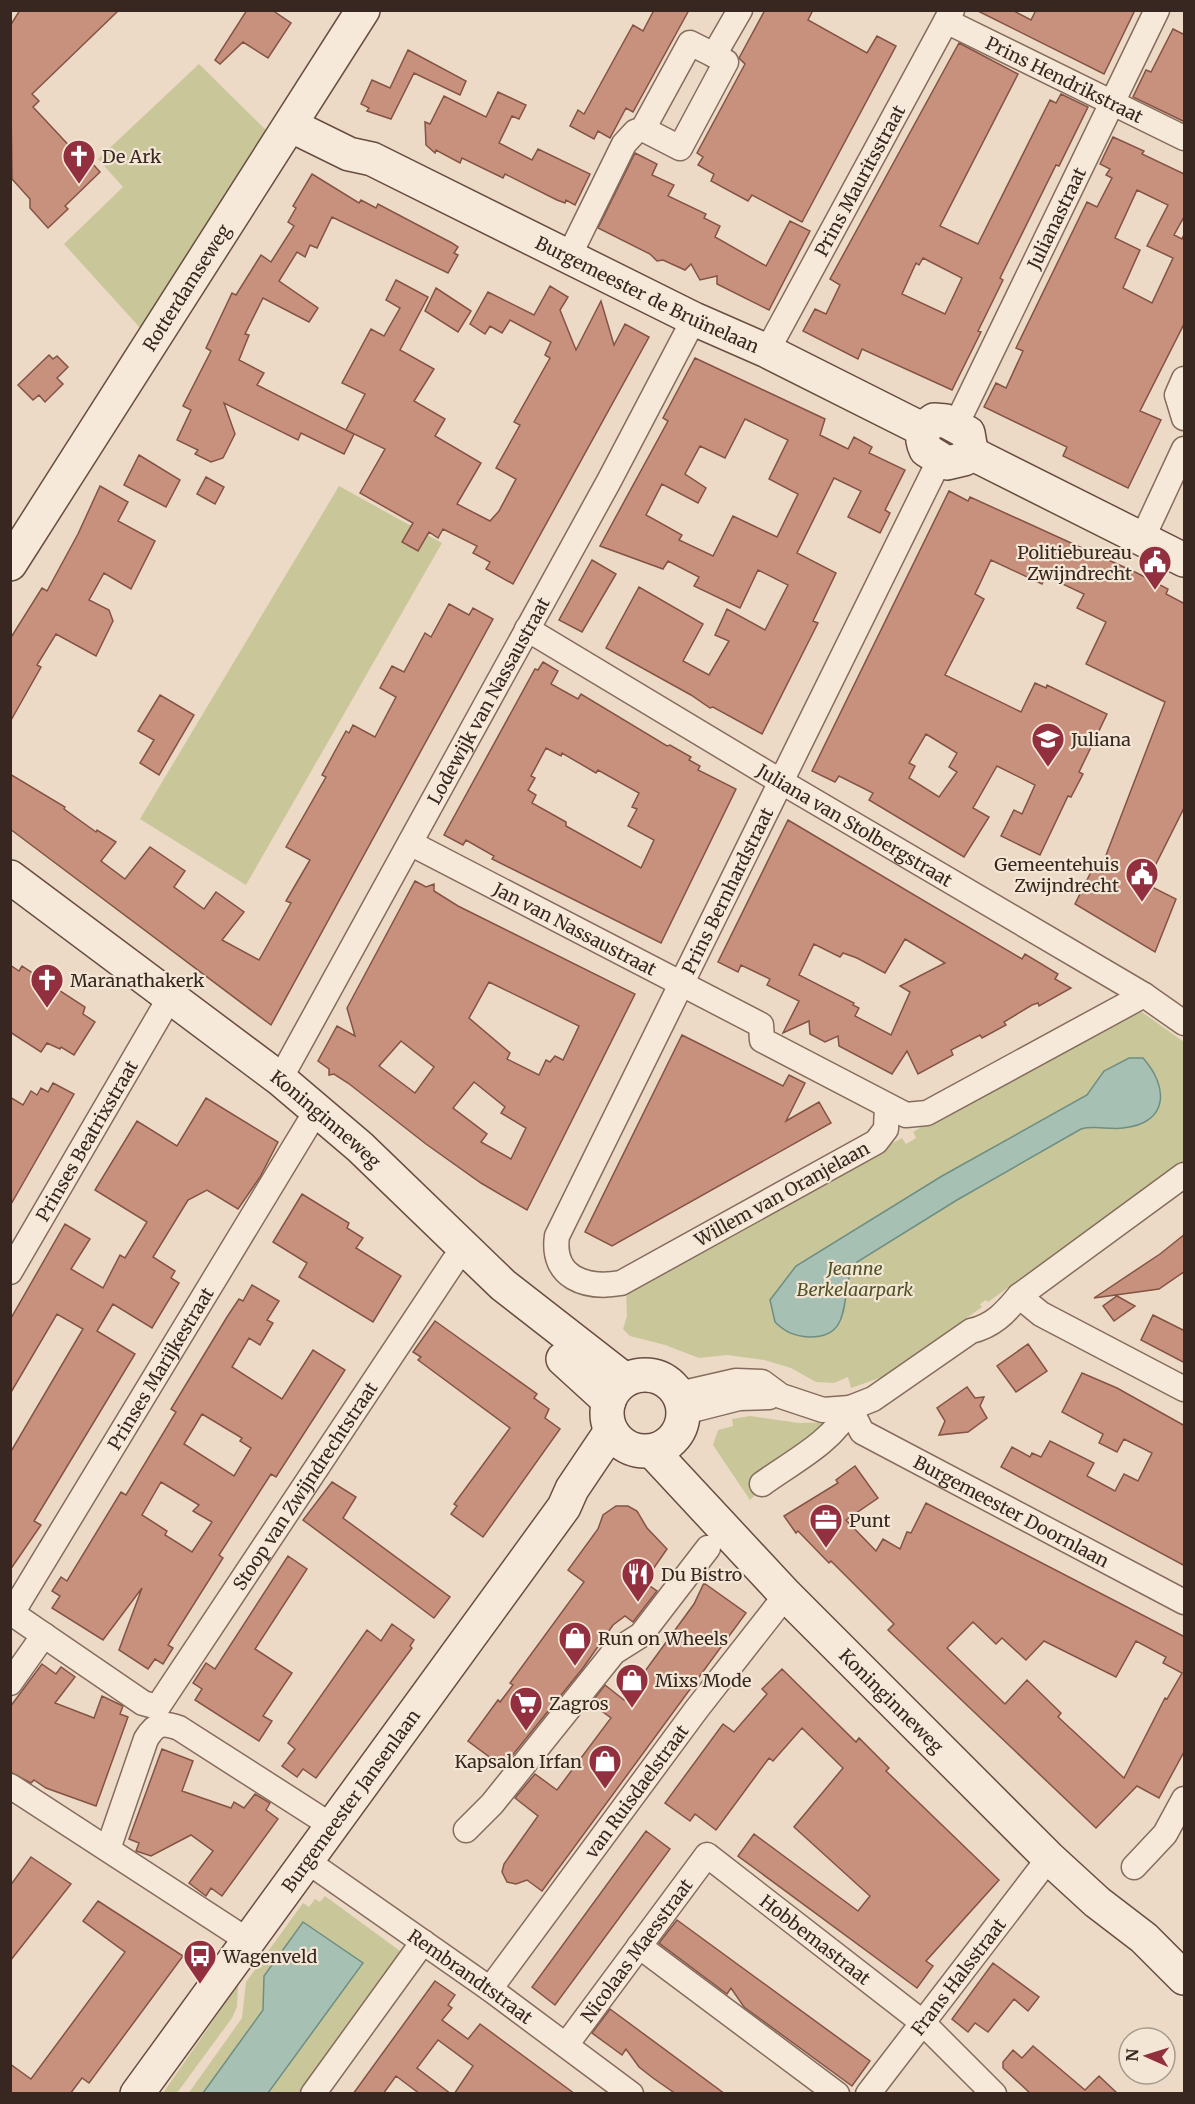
<svg xmlns="http://www.w3.org/2000/svg" width="1195" height="2104" font-family="Merriweather,serif">
<style>
.green{fill:#c9c79a}
.water{fill:#a7c0b4;stroke:#6e8e81;stroke-width:1.5}
.building{fill:#c8917e;stroke:#845344;stroke-width:1.5;fill-rule:evenodd}
.lines{fill:none;stroke-linecap:round;stroke-linejoin:round}
.street-casing{stroke:#866c5d;stroke-width:27}
.secondary-casing{stroke:#684d40;stroke-width:36}
.street{stroke:#f7e9d9;stroke-width:24}
.secondary{stroke:#f7e9d9;stroke-width:33}
.labels{text-anchor:middle;dominant-baseline:central;stroke-width:4.5;stroke-linejoin:round;paint-order:stroke}
.street-label{font-size:18px;fill:#372720;stroke:#f4e6d5}
.poi-label{font-size:18px;fill:#372720;stroke:#f4e6d5;text-anchor:start}
.park-label{font-size:18px;font-style:italic;fill:#4f5227;stroke:#f4e6d5}
</style>
<rect width="100%" height="100%" fill="#ecdac6"/>
<!-- green -->
<path class="green" d="M199,64L269,133L142,330L64,244L123,187L98,159Z
M339,486L442,543L246,885L140,819Z
M1132,1005L1184,1042V1162L988,1302L986,1300L980,1304L982,1307L888,1375L851,1388L848,1377L834,1383L816,1382L791,1368L764,1360L727,1355L699,1358L665,1345L630,1336L623,1329L627,1316L626,1288L902,1138L906,1144L916,1138L913,1132Z
M750,1416L799,1423L830,1422L750,1500L713,1445L718,1430L733,1426L732,1419Z
M325,1896L400,1951V1954L302,2093H268L362,1963L264,1976L263,2010L203,2093L188,2094L242,2018L246,1982L303,1903L309,1907L315,1899L320,1902Z
M238,1985L237,2007L232,2018L177,2093H163Z"/>
<!-- water -->
<path class="water" d="M1129,1058H1143C1169,1087 1169,1123 1123,1128C1109,1130 1095,1125 1081,1129L957,1200L857,1262C836,1285 859,1338 809,1337C794,1336 785,1332 775,1322L770,1300L796,1266L942,1176L1087,1095L1104,1071Z
M303,1922L363,1963L268,2093H203L263,2010L264,1976Z"/>
<!-- building -->
<path class="building" d="M20,10H119L32,94L39,101L33,107L76,153L80,150L100,172L65,206L68,209L48,228L30,208V199L12,179L10,26Z
M247,10H272L291,23L268,58L243,42L220,64L215,60Z
M654,10H689L633,112L626,108L610,138L598,131L594,139L570,126L578,110L584,114L633,25L643,31Z
M765,10H813L808,20L867,53L877,36L896,46L802,222L752,195L748,201L711,181L714,174L698,165L703,157L697,153L745,64L739,58Z
M976,10H1012L1031,20L1036,10H1135L1104,74Z
M1173,29L1185,35V122L1133,97L1146,70L1151,72Z
M959,43L1018,74L940,226L978,244L1050,100L1056,103L1061,94L1088,107L1059,166L1056,165L1000,278L1003,280L978,331L981,332L952,390L862,349L858,359L803,331L815,309L826,314L840,285L830,279ZM923,258L962,278L945,314L902,294L916,263L919,265Z
M408,50L466,81L460,95L414,73L391,119L367,111L369,108L361,104L372,80L390,88Z
M498,92L526,105L519,119L512,116L499,143L532,160L538,149L590,174L575,205L566,200L565,203L557,200L505,174L503,178L462,158L460,163L436,150L435,153L426,145L425,122L430,124L444,96L486,117Z
M1113,137L1144,151L1142,154L1184,174L1185,172V215L1174,235L1182,239L1185,232V322L1140,411L1161,420L1128,488L1063,456L1067,447L984,407L996,383L1006,388L1023,351L1016,348L1087,202L1097,207L1112,178L1106,175L1110,169L1100,164ZM1137,190L1168,205L1147,246L1173,258L1152,303L1123,288L1140,250L1115,238Z
M635,153L657,164L652,175L674,185L668,196L706,214L704,218L720,226L715,237L766,266L790,221L810,231L769,310L717,284V276L700,280L691,264L685,270L663,260L657,261L650,254L598,228Z
M312,174L359,203L361,200L376,208L378,204L452,243L458,247L454,253L458,255L448,273L332,217L317,248L310,245L305,257L297,252L279,281L318,308L309,322L263,298L245,334L249,335L239,360L264,373L257,385L354,434L344,454L301,433L298,440L224,403L235,434L223,458L211,462L195,454L198,450L177,440L191,410L183,406L211,351L206,348L232,293L236,295L261,255L271,262L294,226L288,222L296,208L293,206Z
M396,280L428,297L400,350L434,369L414,401L445,419L435,436L481,463L457,504L490,521L499,511L516,479L496,468L520,425L514,422L550,358L545,355L551,342L510,320L502,333L490,326L485,334L470,324L488,292L534,315L550,286L568,297L560,310L576,350L601,301L614,345L625,324L649,337L513,584L486,569L490,562L473,553L477,546L443,529L438,538L429,532L418,551L402,542L413,523L360,493L385,449L346,430L365,394L342,383L371,329L384,336L400,308L386,300Z
M436,288L471,311L458,332L425,311Z
M49,355L53,359L57,356L68,367L57,378L63,384L45,402L39,395L33,400L18,385Z
M695,358L825,419L820,435L848,449L854,437L872,447L869,453L905,470L885,510L890,513L880,533L848,517L861,491L834,478L797,553L836,573L813,621L818,623L762,734L713,707L710,708L691,695L606,648L639,587L703,624L683,661L709,675L729,641L715,635L727,609L765,630L788,585L758,570L740,608L694,586L699,577L668,561L663,569L600,546L668,421L663,418ZM745,419L788,440L769,479L798,494L777,537L733,516L713,556L679,540L682,535L646,515L662,484L698,503L706,488L685,474L700,446L725,458Z
M139,455L180,480L166,507L124,485Z
M206,477L224,487L215,504L197,494Z
M100,486L128,502L118,521L155,541L131,589L104,573L89,600L109,610L113,621L96,656L56,634L37,665L41,667L10,722V639L42,588L47,591L78,534Z
M949,491L968,501L970,497L1137,573L1168,589L1166,594L1185,604V806L1146,884L1176,899L1155,952L1075,904L1097,860L1103,863L1165,702L1086,664L1106,622L1077,608L1084,594L1046,576L1042,584L991,560L975,594L984,599L945,675L1021,712L1035,683L1046,688L1047,685L1107,714L1079,772L1083,774L1071,797L1068,796L1040,855L1001,836L1014,810L1022,814L1035,785L997,766L973,808L989,817L964,857L869,800L873,793L839,776L835,782L812,771ZM926,734L957,753L949,767L957,772L939,797L909,778L915,766L909,763Z
M592,560L616,574L582,632L559,620Z
M449,604L469,615L473,608L493,619L271,1025L10,829V774L65,807L64,809L96,832L97,830L116,842L101,861L125,879L150,847L185,871L174,887L204,909L216,892L244,912L222,940L259,960L291,903L286,901L310,860L286,847L326,777L322,775L346,731L349,733L353,725L375,737L396,697L380,688L392,666L404,672L425,633L431,637Z
M543,662L558,671L551,684L578,699L581,694L667,746L670,745L691,757L689,760L700,766L698,770L736,789L661,943L492,859L494,856L466,840L463,845L444,835L535,669L538,670ZM546,748L561,756L562,753L596,773L598,770L639,793L632,807L637,809L628,826L654,840L641,868L566,826V822L532,803L536,795L528,790L535,778L531,776Z
M160,695L194,715L159,775L140,763L154,740L138,731Z
M788,820L1022,959L1025,954L1058,974L1055,979L1071,988L1039,1006L1038,1003L1032,1005L1004,1022L1006,1025L982,1038L980,1035L951,1050L953,1055L918,1074L907,1051L892,1074L839,1046L838,1036L825,1042L810,1034L809,1021L783,1033L799,1001L767,985L770,979L741,965L738,972L718,962ZM905,939L945,963L900,986L910,992L891,1035L855,1016L859,1008L853,1005L854,1003L799,975L814,944L840,957L843,953L857,958L885,973Z
M415,881L426,887L434,884V891L458,906L635,994L527,1210L481,1183L426,1144L348,1083L334,1074L329,1075V1069L318,1061L337,1026L355,1036L347,1008ZM489,982L579,1026L563,1060L555,1056L550,1062L546,1060L539,1075L507,1059L510,1053L469,1018ZM401,1041L434,1067L415,1093L379,1066ZM474,1082L505,1107L501,1113L526,1128L511,1159L481,1142L487,1134L453,1108Z
M10,965L19,971L22,966L85,1007L83,1014L95,1022L74,1055L61,1047L60,1049L47,1043L41,1052L10,1032Z
M682,1035L783,1086L789,1075L805,1083L786,1121L819,1102L831,1123L612,1246L585,1232Z
M53,1083L74,1094L10,1206V1097L23,1105L31,1091L37,1095L41,1088L48,1092Z
M206,1098L278,1142L260,1177L238,1209L207,1190L188,1200L153,1257L175,1271L171,1278L179,1283L152,1328L113,1304L97,1331L135,1354L34,1521L41,1525L10,1570V1453L83,1329L57,1314L10,1394V1320L65,1224L90,1239L71,1269L103,1288L120,1255L125,1258L147,1222L95,1190L137,1121L177,1146Z
M302,1194L349,1223L347,1228L363,1238L356,1248L401,1276L373,1322L299,1277L307,1263L273,1242Z
M1185,1234V1271L1159,1289L1094,1298L1160,1254Z
M252,1285L279,1301L267,1320L273,1323L260,1345L249,1338L232,1367L282,1399L313,1350L345,1370L276,1477L271,1474L219,1555L223,1558L168,1645L173,1648L163,1664L155,1659L148,1669L119,1650L142,1588L103,1640L52,1608L60,1596L52,1591L61,1577L67,1581L121,1492L126,1495L176,1412L171,1409L196,1368L227,1317L239,1299L243,1301ZM202,1414L242,1438L240,1441L251,1448L234,1476L184,1444ZM161,1482L199,1505L193,1511L212,1522L192,1552L165,1535L167,1531L142,1515Z
M1117,1296L1135,1306L1114,1321L1103,1306Z
M1153,1315L1185,1331V1363L1141,1340Z
M435,1321L537,1394L534,1398L549,1409L545,1418L560,1429L483,1537L451,1514L457,1506L454,1504L510,1428L418,1360L421,1357L413,1352Z
M1028,1344L1047,1371L1016,1392L997,1366Z
M1082,1373L1117,1388L1185,1426V1566L1001,1467L1012,1447L1030,1457L1032,1453L1041,1457L1050,1441L1094,1463L1087,1476L1115,1491L1124,1474L1138,1481L1152,1453L1124,1439L1117,1452L1099,1443L1103,1434L1062,1412Z
M967,1387L975,1398L984,1397L980,1406L987,1418L968,1432L939,1435L945,1421L937,1408Z
M855,1466L878,1498L846,1520L876,1551L883,1539L900,1549L907,1532L911,1533L926,1503L1185,1637V1750L1159,1798L1137,1786L1096,1828L888,1630L894,1624L831,1561L829,1563L798,1531L796,1533L784,1516L838,1483L836,1480ZM973,1622L996,1644L1002,1638L1026,1660L1044,1641L1116,1677L1136,1641L1166,1657L1163,1663L1182,1673L1167,1699L1165,1698L1124,1778L1058,1717L1061,1713L1027,1680L1005,1704L947,1648Z
M332,1482L356,1497L343,1518L450,1597L434,1618L303,1520Z
M616,1506H628L637,1511L647,1528L667,1549L644,1582L657,1591L633,1622L625,1616L613,1625L583,1668L503,1767L468,1741L498,1700L500,1702L513,1685L510,1683L584,1582L568,1570L598,1529L603,1515Z
M288,1556L307,1569L255,1649L292,1673L263,1716L272,1721L259,1741L195,1700L202,1689L193,1683L206,1663L215,1669Z
M704,1583L746,1613L542,1891L527,1880L516,1884L507,1882L502,1872L504,1864L538,1816L515,1798L535,1774L557,1790L611,1718L591,1703L605,1685L624,1700L694,1604Z
M392,1624L414,1640L410,1646L412,1648L316,1778L303,1769L297,1777L282,1766L295,1749L288,1743L367,1630L381,1641Z
M42,1664L56,1674L61,1667L75,1677L55,1703L94,1718L102,1696L123,1706L120,1714L128,1717L96,1806L46,1788L34,1780L31,1783L10,1772V1707Z
M782,1669L856,1742L859,1738L889,1768L886,1771L999,1880L926,1961L933,1966L917,1988L738,1856L754,1834L858,1911L870,1896L794,1827L843,1768L802,1728L773,1761L769,1758L716,1830L695,1814L690,1821L665,1803L723,1724L734,1732L767,1694L762,1689Z
M162,1749L193,1761L182,1791L231,1808L234,1802L244,1808L255,1794L270,1803L266,1810L278,1819L222,1896L211,1888L206,1896L189,1883L213,1851L191,1835L151,1856L136,1851L139,1843L129,1839Z
M646,1831L670,1849L555,2005L532,1987Z
M31,1857L71,1884L10,1961V1886Z
M98,1901L183,1956L89,2083L82,2078L70,2094H10V2064L31,2079L125,1952L83,1921Z
M677,1920L870,2061L852,2086L744,2007L731,1988L727,1994L659,1943Z
M993,1963L1039,1997L1028,2011L1014,1999L988,2032L975,2023L968,2032L952,2019Z
M435,1981L455,1995L448,2005L452,2008L442,2020L468,2039L480,2024L575,2094H454L473,2066L438,2040L417,2068L451,2094H420L396,2076L383,2094H353Z
M610,2009L725,2094H676L653,2078L639,2067L626,2049L622,2055L592,2033Z
M1033,2046L1085,2090L1099,2076L1118,2094H1031L1003,2068V2062L1013,2050L1022,2058Z"/>
<g class="lines">
<!-- street casing -->
<g class="street-casing">
<g id="street">
<path id="s1" d="M946,21L1184,138"/>
<path d="M643,129L680,148L726,62L714,55"/>
<path d="M569,256L624,144L635,132L643,129L690,43L714,55L740,10"/>
<path id="s2" d="M767,351L952,10"/>
<path d="M1184,379L1177,395L1184,418"/>
<path id="s3" d="M956,425L1157,10"/>
<path d="M1142,539L1184,449"/>
<path id="s4" d="M527,629L780,781L1144,995L1184,1023"/>
<path id="s5" d="M410,843L761,1025L762,1040L906,1115L927,1113L1144,995"/>
<path id="s6" d="M280,1079L609,481L694,319"/>
<path id="s7" d="M887,1106L886,1129L876,1142L621,1283C586,1289 551,1278 557,1236L940,459"/>
<path id="s8" d="M10,1272L162,1011"/>
<path d="M1019,1296L1041,1314L1184,1389"/>
<path d="M679,1394L736,1381L762,1382L781,1396L823,1410L850,1408L873,1399L971,1331C993,1326 1005,1313 1019,1296L1184,1175"/>
<path id="s9" d="M850,1408L862,1432L1184,1602"/>
<path d="M684,1412L739,1398L769,1397"/>
<path d="M762,1484C792,1462 833,1442 850,1408"/>
<path id="s10" d="M10,1612L143,1703L154,1706L159,1705L454,1261"/>
<path id="s11" d="M12,1613L309,1123"/>
<path d="M10,1683L44,1635"/>
<path d="M10,1786L247,1940"/>
<path d="M466,1830L492,1804L614,1652L641,1635L708,1548"/>
<path d="M108,1849L146,1739C156,1723 162,1722 179,1728L332,1826"/>
<path id="s12" d="M307,1861L490,1989L631,2094"/>
<path d="M1134,1867L1165,1834L1184,1799"/>
<path d="M639,1946L837,2094"/>
<path id="s13" d="M490,1989L696,1710L786,1595"/>
<path id="s14" d="M566,2045L707,1855L922,2022L994,2094"/>
<path d="M313,2094L423,1942"/>
<path id="s15" d="M868,2094L1049,1858"/>
</g>
</g>
<!-- secondary casing -->
<g class="secondary-casing">
<g id="secondary">
<path id="s16" d="M292,126L349,154L372,159L694,319L767,351L924,430"/>
<path d="M934,420L946,421L968,433L971,450L964,459L947,463L926,450C920,438 922,427 934,420Z"/>
<path d="M969,452L1184,560"/>
<path id="s17" d="M10,564L363,10"/>
<path id="s18" d="M10,877L280,1079L360,1147L503,1285L625,1380"/>
<path d="M563,1359L609,1401"/>
<circle cx="645" cy="1413" r="38"/>
<path id="s19" d="M652,1451L786,1595L1049,1858L1097,1902L1144,1938L1184,1978"/>
<path id="s20" d="M137,2094L564,1507L572,1489L611,1431"/>
</g>
</g>
<!-- street -->
<use href="#street" class="street"/>
<!-- secondary -->
<use href="#secondary" class="secondary"/>
</g>
<!-- icons -->
<defs>
<g id="church-pin" transform="scale(1.725)"><path d="M0 17L-7.5 6A9.5 9.5 0 1 1 7.5 6Z" fill="#923040" stroke="#f4e6d5"/><path d="M-1.2-6h2.4v3.5h3.3v2.4h-3.3V6h-2.4V-.1h-3.3v-2.4h3.3Z" fill="#fff"/></g>
<g id="civic-pin" transform="scale(1.725)"><path d="M0 17L-7.5 6A9.5 9.5 0 1 1 7.5 6Z" fill="#923040" stroke="#f4e6d5"/><path d="M-.6-6.5H3V-4.5H.6V-3L4-1V1h2V6H-6V1h2V-1L-.6-3ZM-1.2 2.5V6h2.4V2.5Z" fill="#fff"/></g>
<g id="school-pin" transform="scale(1.725)"><path d="M0 17L-7.5 6A9.5 9.5 0 1 1 7.5 6Z" fill="#923040" stroke="#f4e6d5"/><path d="M0-5L7-2L0 1L-7-2ZM-4 1L0 2.5L4 1V4Q0 6-4 4Z" fill="#fff"/></g>
<g id="office-pin" transform="scale(1.725)"><path d="M0 17L-7.5 6A9.5 9.5 0 1 1 7.5 6Z" fill="#923040" stroke="#f4e6d5"/><path d="M-6-3h4V-5.5h4V-3h4V5H-6ZM-1-4.5V-3h2v-1.5ZM-6 0V1H6V0Z" fill="#fff"/></g>
<g id="restaurant-pin" transform="scale(1.725)"><path d="M0 17L-7.5 6A9.5 9.5 0 1 1 7.5 6Z" fill="#923040" stroke="#f4e6d5"/><path d="M-5-6h1v4h1v-4h1v4h1v-4h1v5L-1.5 .5V6h-2V.5L-5-1ZM5-6V6H3V1.5H1.5Q1.5-4 5-6Z" fill="#fff"/></g>
<g id="shop-pin" transform="scale(1.725)"><path d="M0 17L-7.5 6A9.5 9.5 0 1 1 7.5 6Z" fill="#923040" stroke="#f4e6d5"/><path d="M-5-2.5h2.3a2.7 3.5 0 0 1 5.4 0H5L5.5 6h-11ZM-1.5-2.5h3a1.5 2.3 0 0 0-3 0Z" fill="#fff"/></g>
<g id="supermarket-pin" transform="scale(1.725)"><path d="M0 17L-7.5 6A9.5 9.5 0 1 1 7.5 6Z" fill="#923040" stroke="#f4e6d5"/><path d="M-6-5.5h2.5l.6 2H6L4.5 2H-2.5L-4.4-4H-6ZM-1.5 3.2a1.3 1.3 0 1 0 .1 0ZM3 3.2a1.3 1.3 0 1 0 .1 0Z" fill="#fff"/></g>
<g id="bus-pin" transform="scale(1.725)"><path d="M0 17L-7.5 6A9.5 9.5 0 1 1 7.5 6Z" fill="#923040" stroke="#f4e6d5"/><path d="M-5-6H5V4H4V6H2V4H-2V6H-4V4H-5ZM-3.5-4V0h7V-4ZM-3.5 1.2v1.5H-2V1.2ZM2 1.2v1.5H3.5V1.2Z" fill="#fff"/></g>
</defs>
<g fill-rule="evenodd">
<use href="#church-pin" x="79" y="156"/>
<use href="#civic-pin" x="1155" y="562"/>
<use href="#school-pin" x="1048" y="739"/>
<use href="#civic-pin" x="1142" y="874"/>
<use href="#church-pin" x="47" y="980"/>
<use href="#office-pin" x="826" y="1520"/>
<use href="#restaurant-pin" x="638" y="1574"/>
<use href="#shop-pin" x="575" y="1638"/>
<use href="#shop-pin" x="632" y="1680"/>
<use href="#supermarket-pin" x="526" y="1703"/>
<use href="#shop-pin" x="605" y="1761"/>
<use href="#bus-pin" x="200" y="1956"/>
</g>
<g class="labels">
<!-- street labels -->
<g class="street-label">
<text stroke="none"><textPath href="#s1" startOffset="132">Prins Hendrikstraat</textPath></text>
<text stroke="none"><textPath href="#s2" startOffset="194">Prins Mauritsstraat</textPath></text>
<text stroke="none"><textPath href="#s3" startOffset="230">Julianastraat</textPath></text>
<text stroke="none"><textPath href="#s17" startOffset="328">Rotterdamseweg</textPath></text>
<text stroke="none"><textPath href="#s16" startOffset="394">Burgemeester de Bruïnelaan</textPath></text>
<text stroke="none"><textPath href="#s6" startOffset="432">Lodewijk van Nassaustraat</textPath></text>
<text stroke="none"><textPath href="#s4" startOffset="382">Juliana van Stolbergstraat</textPath></text>
<text stroke="none"><textPath href="#s7" startOffset="812">Prins Bernhardstraat</textPath></text>
<text stroke="none"><textPath href="#s5" startOffset="186">Jan van Nassaustraat</textPath></text>
<text stroke="none"><textPath href="#s18" startOffset="398">Koninginneweg</textPath></text>
<text stroke="none"><textPath href="#s8" startOffset="152">Prinses Beatrixstraat</textPath></text>
<text transform="translate(782 1194) rotate(-29)">Willem van Oranjelaan</text>
<text stroke="none"><textPath href="#s11" startOffset="286">Prinses Marijkestraat</textPath></text>
<text stroke="none"><textPath href="#s10" startOffset="441">Stoop van Zwijndrechtstraat</textPath></text>
<text stroke="none"><textPath href="#s9" startOffset="196">Burgemeester Doornlaan</textPath></text>
<text stroke="none"><textPath href="#s19" startOffset="346">Koninginneweg</textPath></text>
<text stroke="none"><textPath href="#s13" startOffset="246">van Ruisdaelstraat</textPath></text>
<text stroke="none"><textPath href="#s20" startOffset="363">Burgemeester Jansenlaan</textPath></text>
<text stroke="none"><textPath href="#s14" startOffset="374">Hobbemastraat</textPath></text>
<text stroke="none"><textPath href="#s14" startOffset="118">Nicolaas Maesstraat</textPath></text>
<text stroke="none"><textPath href="#s15" startOffset="148">Frans Halsstraat</textPath></text>
<text stroke="none"><textPath href="#s12" startOffset="200">Rembrandtstraat</textPath></text>
</g>
<!-- poi labels -->
<g class="poi-label">
<text x="102" y="156">De Ark</text>
<text x="1132" y="552" text-anchor="end">Politiebureau<tspan x="1132" dy="21">Zwijndrecht</tspan></text>
<text x="1071" y="739">Juliana</text>
<text x="1119" y="864" text-anchor="end">Gemeentehuis<tspan x="1119" dy="21">Zwijndrecht</tspan></text>
<text x="70" y="980">Maranathakerk</text>
<text x="849" y="1520">Punt</text>
<text x="661" y="1574">Du Bistro</text>
<text x="598" y="1638">Run on Wheels</text>
<text x="655" y="1680">Mixs Mode</text>
<text x="549" y="1703">Zagros</text>
<text x="582" y="1761" text-anchor="end">Kapsalon Irfan</text>
<text x="223" y="1956">Wagenveld</text>
</g>
<!-- park labels -->
<g class="park-label">
<text x="855" y="1268">Jeanne<tspan x="855" dy="21">Berkelaarpark</tspan></text>
</g>
</g>
<!-- border -->
<rect width="1195" height="2104" fill="none" stroke="#372720" stroke-width="24"/>
<!-- north arrow -->
<g transform="translate(1147 2056) rotate(273)"><circle r="28" fill="#f4e6d5" stroke="#a89a8d" stroke-width="1.5"/>
<path d="M0-4.5L10 22L0 15L-10 22Z" fill="#923040"/>
<text y="-9" font-size="16" font-weight="bold" text-anchor="middle" fill="#372720">N</text>
</g>
</svg>
